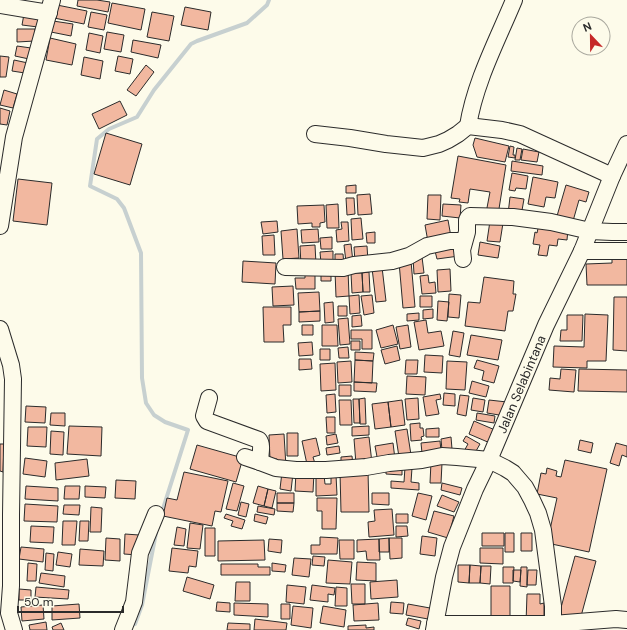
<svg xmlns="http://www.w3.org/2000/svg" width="627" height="630" font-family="'DM Sans',sans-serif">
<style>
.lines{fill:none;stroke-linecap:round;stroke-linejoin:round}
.stream{stroke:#c7d0d0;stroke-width:4}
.building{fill:#f2b8a0;stroke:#2b2b2b}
.minor-casing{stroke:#2b2b2b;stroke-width:18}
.minor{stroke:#fdfbea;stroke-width:16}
.labels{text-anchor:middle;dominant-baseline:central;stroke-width:3;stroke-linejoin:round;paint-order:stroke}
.street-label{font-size:13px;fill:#2b2b2b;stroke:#fdfbea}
</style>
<rect width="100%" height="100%" fill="#fdfbea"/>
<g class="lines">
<!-- stream -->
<path class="stream" d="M161,515L188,430L165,422L154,415L146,403L142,378L141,253L124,208L117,199L90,186L97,139L109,129L137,117L154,90L191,44L197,41L247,23L267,5L269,0
M130,626L135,624L142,605L156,533"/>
</g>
<!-- building -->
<path class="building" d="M78,0H97L110,2L108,12L77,6Z
M112,3L145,9L141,30L108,23Z
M57,5L87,11L84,24L54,18Z
M185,7L211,12L208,30L181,25Z
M91,12L107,15L104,30L88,27Z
M152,12L174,16L169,41L147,37Z
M24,14L40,15L38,27L22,25Z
M53,21L73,24L71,36L51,32Z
M17,29H35V41L17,42Z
M107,32L124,35L121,52L104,49Z
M89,33L103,36L100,53L86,50Z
M50,38L76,44L72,65L46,60Z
M133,40L161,45L158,58L131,52Z
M17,46L31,48L29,59L15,56Z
M0,56L9,57L6,77H0Z
M118,56L133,59L130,74L115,71Z
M84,57L103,61L100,79L81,75Z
M14,60L28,63L25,73L12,71Z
M146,65L154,72L136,96L127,90Z
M4,90L17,94L13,108L0,105Z
M120,101L127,115L99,129L92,114Z
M0,108L10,111L7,125L0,124Z
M106,133L142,144L130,185L94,174Z
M475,138L509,146L505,162L477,157L473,145Z
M510,146L514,147L513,155H515V158L508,157Z
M517,148L522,149L520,160H515Z
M523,149L539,152L537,162L521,160Z
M458,156L506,165L498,215L486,213L490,192L470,189L468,203L459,202L460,199L451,198Z
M512,161L543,166L542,175L511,171Z
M512,173L528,176L526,189L516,188L515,191L509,190Z
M533,177L558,182L555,198L546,197L544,207L528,204Z
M18,179L52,183L47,225L13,221Z
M356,185V193H346V186Z
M566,185L589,192L586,202L579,200L573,221L557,216Z
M370,194L372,214L358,215L357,195Z
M428,195H441L440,220L427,219Z
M510,197L524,199L521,216L508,214Z
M346,198H354L355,214L347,215Z
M338,204L339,228H327L326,205Z
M443,204L461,205L460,218L442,216Z
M324,205L325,222L320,223V227H312V223L298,224L297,206Z
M361,218L363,239L352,240L351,219Z
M448,220L451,237L428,242L425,225Z
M277,221L278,232L263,234L261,222Z
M490,221L503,223L500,242L487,241Z
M341,222H348L349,241L337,242L336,230L342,229Z
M539,224L568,229L567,240L558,239L557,246L549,245L547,256L538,255L540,245L533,244L535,232L537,233Z
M297,229L299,258L283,259L281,231Z
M318,229L319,242L302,243L301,230Z
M375,232V243H367L366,233Z
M274,235L275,255H263L262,236Z
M332,237V249H321L320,238Z
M480,242L500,246L498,258L478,255Z
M458,243L459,256L437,259L435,251Z
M351,244L353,262H346L344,245Z
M315,245L316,264L301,265L300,246Z
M367,246L368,261L355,262L354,247Z
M333,251V262L321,263L320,252Z
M335,254H343L344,265L335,266Z
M422,257L424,273L414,274L413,258Z
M612,258H627V285H587L586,264L612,263Z
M243,261L276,263L275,284L242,282Z
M411,261L415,307L403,308L399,262Z
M382,267L386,301L376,302L372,268Z
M450,269L451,291L438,292L437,270Z
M348,270L349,296L336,297L335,271Z
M305,271H315V289H296L295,278H305Z
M321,272H331V281H321Z
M369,272L370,292H363L362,273Z
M351,273H362L363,292L352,293Z
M428,275L429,283L435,282L436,293L422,294L420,276Z
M484,277L514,281L513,294H516L513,311H508L505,331L465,326L468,302L480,303Z
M293,286L294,305L273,306L272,287Z
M319,292L320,311L299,312L298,293Z
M449,294L461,295L459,318L448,317Z
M359,295L360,313L350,314L349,296Z
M372,295L374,313L364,315L361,296Z
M420,296H432V307H420Z
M614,297H627V351L613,350Z
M438,301L449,302L447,321L437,320Z
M333,302L334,322L325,323L324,303Z
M338,306H347V316H338Z
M263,307H291V325H283L284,342H264Z
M433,309V318L423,319V310Z
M320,311V321L299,322V312Z
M419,313V320L407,321V314Z
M585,314L608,315L606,361H587V368L553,367L554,346L584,347Z
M361,315L362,326L352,327V316Z
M567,315H583L582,341H560L561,330H567Z
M348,318L350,344L340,345L338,319Z
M426,320L428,333L441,331L444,346L419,350L414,322Z
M302,325H313V335H302Z
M322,325H337L338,346H322Z
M393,325L398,344L381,348L376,330Z
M408,325L411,347L400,349L396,327Z
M351,330H372V349H362V339H351Z
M453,331L464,333L460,357L449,355Z
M471,335L502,340L498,360L467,355Z
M351,341H360V350H351Z
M312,342L313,355L299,356L298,343Z
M397,346L400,360L385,364L381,350Z
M348,347L349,358H339L338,348Z
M320,349H330V360H320Z
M355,352L374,353L373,361L355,360Z
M425,355L443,356L442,373L424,372Z
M299,359H311L312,369L299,370Z
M355,360L373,361L372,383L354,382Z
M406,360H418L417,374H405Z
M477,360L499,366L494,383L482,380L484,371L474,368Z
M351,361L352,382L338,383L337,362Z
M447,361L467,362L465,390L446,389Z
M335,363L336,390L321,391L320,364Z
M561,369L576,370L574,392L549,390L550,378L560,379Z
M579,369L627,370V392L578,391Z
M407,376L426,377L425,395L406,394Z
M472,381L489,386L486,397L469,393Z
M354,382L377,383L376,392L354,391Z
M339,385H351V396H339Z
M444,393L455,394V406L443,405Z
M335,394L336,412L327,413L326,395Z
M440,394L441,399L436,400L439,414L426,416L423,397Z
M460,395L469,396L466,416L457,414Z
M365,398L366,424H360L359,399Z
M418,398L419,419L407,420L405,399Z
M473,398L485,400L483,412L471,410Z
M353,399H359L360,423H354Z
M339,400H351L352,425H340Z
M402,400L405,425L391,427L388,402Z
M489,400L507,402L505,416L487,413Z
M388,402L391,427L375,429L372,404Z
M26,406L46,407L45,423L25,422Z
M51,413H65V426L50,425Z
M477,413L495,416L494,423L476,420Z
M326,417H335V433H327Z
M474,421L495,430L490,443L469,434Z
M420,423V428H423L424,436L421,437L422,440L411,441L410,424Z
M69,426L102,427L101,456L67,454Z
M369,426V435L352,436V427Z
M28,427H47L46,447L27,446Z
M439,428V437H426V429Z
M407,429L411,455L399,457L395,431Z
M51,431L64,432L63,455L50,454Z
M287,433H298V456H287Z
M284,434L286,467L277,468V459L270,460L269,435Z
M336,434L338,443L327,445L326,436Z
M466,436L480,444L472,458L463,453L468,444L463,441Z
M369,437L372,463L356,464L354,439Z
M451,437L452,449L442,450L441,439Z
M316,438L320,455L313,457L316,467L308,469L302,441Z
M580,440L593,443L591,453L578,450Z
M440,441L441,451L422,453L421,443Z
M393,443L395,459L378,462L375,446Z
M616,443L627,446V457L622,455L619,466L610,463Z
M0,444H4L3,472L0,471Z
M197,445L243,458L236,482L190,469Z
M339,446L340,453L327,455L326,448Z
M352,456L353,466H341V457Z
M25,458L47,461L45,477L23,474Z
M87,459L89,476L56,480L55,463Z
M565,460L607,469L589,552L547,543L557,498L537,494L541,473L546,474L547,468L557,471L556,476L561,477Z
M431,462L442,463L441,483H430Z
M386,467H402V475L386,474Z
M405,467L412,468L411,482L419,483V490L391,488V481L404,482Z
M368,471L369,512H341L340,472Z
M184,472L228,481L221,512L215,511L212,526L163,516L167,498L177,500Z
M282,472L293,473L291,491L280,489Z
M296,472L314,473L313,492L295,491Z
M316,475H324L325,484H331V475H336L337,495L316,496Z
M116,480L136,481L135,499L115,498Z
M233,483L244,486L237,511L226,509Z
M442,483L462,488L460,495L441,490Z
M26,486L58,488V501L25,499Z
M65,486H80L79,499H64Z
M85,486L106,487L105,498L85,497Z
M258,486L268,489L264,506L253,503Z
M268,489L276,491L272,508L264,506Z
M277,493H294V503H277Z
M372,493H389V505L372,504Z
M418,493L432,496L426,520L412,516Z
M442,495L459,502L454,512L437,506Z
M317,498H337L336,529H322V511H317Z
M241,502L249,504L246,517L238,515Z
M277,503H294L293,512L277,511Z
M25,504L58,506L57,522L24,521Z
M64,505H80L79,515L63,514Z
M258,506L275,509L274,515L257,512Z
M91,507L102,508L101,532H90Z
M392,509L394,535L369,537L368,522L375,521L374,510Z
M434,511L454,516L448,538L428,532Z
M226,514L245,520L242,529L231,526L233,521L224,518Z
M255,514L268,517L266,524L254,521Z
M396,514H408V523H396Z
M63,521H77L75,545H62Z
M80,521H89L88,541H79Z
M190,523L203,525L200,549L187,548Z
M31,526L54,527L53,543L30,542Z
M396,526H407L408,536L396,537Z
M177,527L186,529L184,546L174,545Z
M205,528H215V556H205Z
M482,533H504V546H482Z
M505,533H514V552H505Z
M521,533H532V551H521Z
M125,534L139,535L138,555L124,554Z
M422,536L437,538L435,556L420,554Z
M320,537L338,538L337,554H311V545H320Z
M106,538L120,539V561L105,560Z
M389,538H402V558L390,559Z
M389,538V552H379V539Z
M269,539L282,540L281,553L268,551Z
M379,539L380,560H367L366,551L357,552V540Z
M264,540L265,560L218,561V541Z
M339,540H354V559H340Z
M21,547L44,549L43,562L19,559Z
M172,548L198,551L196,567L189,566L188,573L169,571Z
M480,548H503V564L480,563Z
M80,549L104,551L103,566L79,565Z
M58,552L72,554L70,567L56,565Z
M46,553L54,554L53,571L45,570Z
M313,556L325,557L324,566L312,565Z
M575,556L596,561L580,620L559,615Z
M294,558L311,559L309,577L292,575Z
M328,560L352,562L350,584L326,583Z
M357,562L376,563V581L356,580Z
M28,563L37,564L36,581H27Z
M272,563L286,565L285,572L272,571Z
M221,564H258V567H270V575H221Z
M458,565H470L469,583L458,582Z
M470,565L481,566L480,583H469Z
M481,566H491L490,584L480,583Z
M503,567H514L513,583H503Z
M521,567H527V587L520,586Z
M513,570H521L520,582L513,581Z
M528,570H537L536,585H527Z
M41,573L65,576L64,587L39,583Z
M187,577L214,585L210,599L183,591Z
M397,580L398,597L371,599L370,582Z
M236,582H250V601H235Z
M351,584H365V604H352Z
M287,585L306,587L304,604L286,602Z
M312,585L335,588L334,595L328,594V602L310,600Z
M491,586H510V620H491Z
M36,587L69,590L68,599L35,597Z
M336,587L347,588V606H335Z
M19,589L31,590V600H19Z
M527,594H540V604L544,603V617L526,623Z
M217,602L230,603V612L216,611Z
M391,602L404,603L403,614L390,613Z
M234,603L268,604V617L234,615Z
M378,603L379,620L354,621L353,605Z
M79,604L80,618L52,620V606Z
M281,604H290V619H281Z
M408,604L430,608L428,619L406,615Z
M43,605L44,619L22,621L21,607Z
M293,606L313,608L311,628L291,625Z
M323,606L346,610L344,627L320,623Z
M408,618L421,621L419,629L406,625Z
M255,619L287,623L286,630H254Z
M46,622L47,630H30L29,625Z
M61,623L64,630H53L52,627Z
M228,623L250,624V630H227Z
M366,625V628L374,627V630H348V626Z"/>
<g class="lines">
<!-- minor casing -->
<g class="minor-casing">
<g id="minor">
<path d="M0,5L49,13"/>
<path d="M468,126C475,82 497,41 514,0"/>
<path d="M315,134L350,138L386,144L423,148L439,144L448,140L458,134L468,126L502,130L520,134L612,176"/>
<path d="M0,226L14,137L52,0"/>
<path d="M582,251H627"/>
<path d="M463,259L462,250L467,232V220L468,218L470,216L513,217L551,222L590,231L612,232H627"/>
<path d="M285,267L343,268L354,265L392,261L409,256L427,246L450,241H464"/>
<path d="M0,329L11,365L13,379L11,515V586L9,613L14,630"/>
<path d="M209,398L204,416L207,421L259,440C263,445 260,455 260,462"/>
<path d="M245,457L260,462L276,468L296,470H326L366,467L389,463L422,460L442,456L457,457L489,460L505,468L513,473L525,487L532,500L538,513L543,530L553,606V630"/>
<path d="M435,624H553L616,619L627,620"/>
<path d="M123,630L129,615L134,602L140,553L156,514"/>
<path id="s1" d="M434,630L444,577L452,547L475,489L489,460L546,325L582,251L612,176L627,144"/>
</g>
</g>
<!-- minor -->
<use href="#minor" class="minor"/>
</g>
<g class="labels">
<!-- street labels -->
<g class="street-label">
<text stroke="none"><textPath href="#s1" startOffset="262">Jalan Selabintana</textPath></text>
</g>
</g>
<!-- north arrow -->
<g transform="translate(591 36) rotate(338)"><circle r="19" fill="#fdfbea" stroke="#a9a89e"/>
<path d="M0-3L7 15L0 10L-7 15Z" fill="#c62828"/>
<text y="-6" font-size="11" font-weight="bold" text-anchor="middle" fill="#2b2b2b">N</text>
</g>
<!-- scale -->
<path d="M18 606v6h105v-6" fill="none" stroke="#2b2b2b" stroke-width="2"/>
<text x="24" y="606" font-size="12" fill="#2b2b2b" stroke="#fdfbea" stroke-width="3" paint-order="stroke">50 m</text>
</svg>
